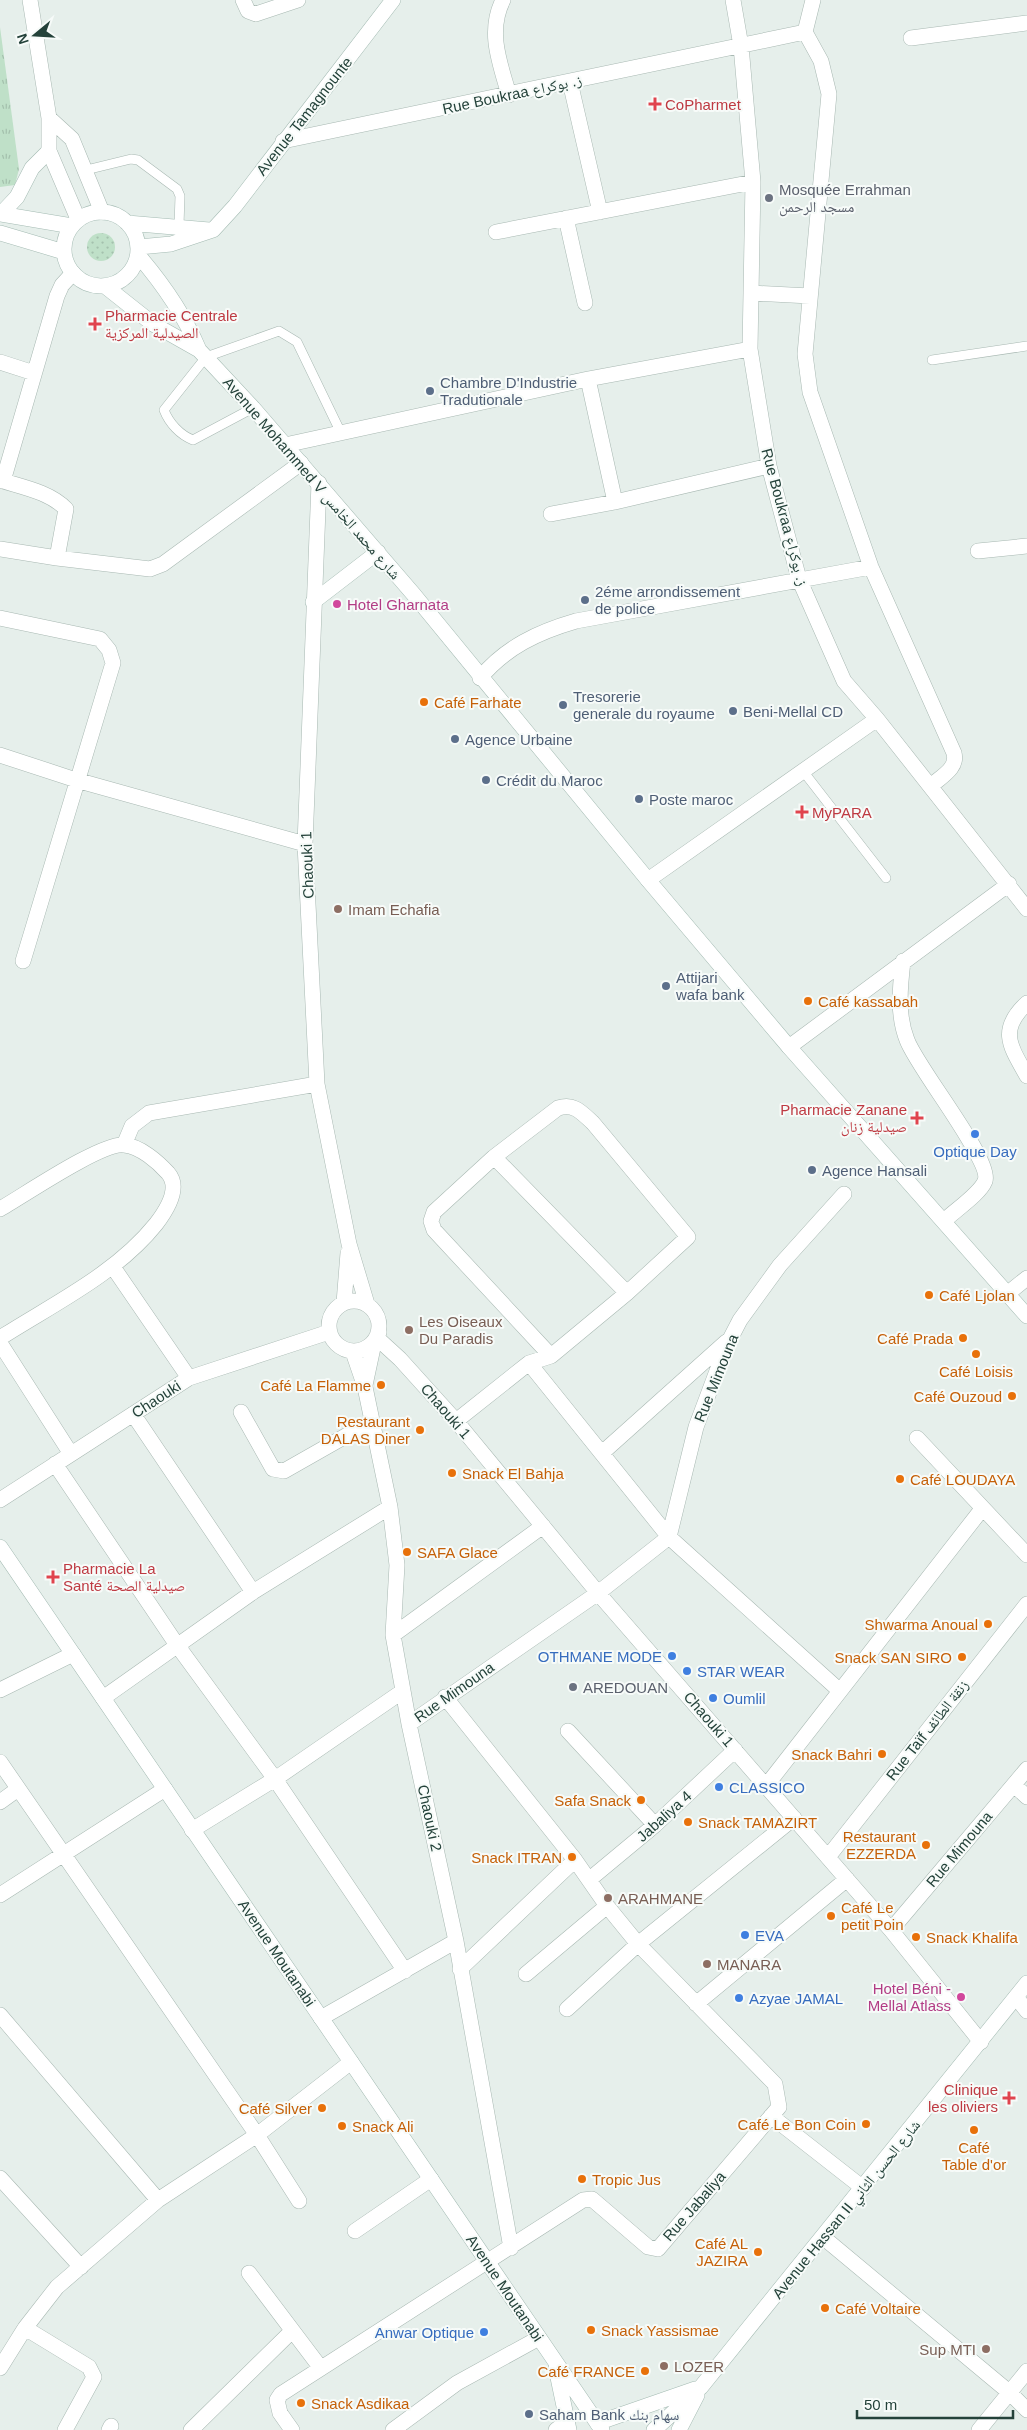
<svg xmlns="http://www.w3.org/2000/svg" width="1027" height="2430" font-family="Arial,'Noto Naskh Arabic',sans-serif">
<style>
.grass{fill:url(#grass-dots)}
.park{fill:url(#park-tufts)}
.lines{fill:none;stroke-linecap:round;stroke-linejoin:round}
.lane-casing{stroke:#a8b8b2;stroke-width:10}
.street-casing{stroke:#a8b8b2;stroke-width:16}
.secondary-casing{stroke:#a4bbb3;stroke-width:16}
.lane{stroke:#fff;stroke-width:9}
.street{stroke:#fff;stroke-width:15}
.secondary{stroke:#fff;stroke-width:15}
.health-dot{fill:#e0444e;stroke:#f7fbf9;stroke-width:2}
.worship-dot{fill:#6b7280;stroke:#f7fbf9;stroke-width:2}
.service-dot{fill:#5c6f8a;stroke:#f7fbf9;stroke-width:2}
.hotel-dot{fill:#d1479c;stroke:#f7fbf9;stroke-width:2}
.food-dot{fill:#e8710a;stroke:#f7fbf9;stroke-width:2}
.education-dot{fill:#8d6e63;stroke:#f7fbf9;stroke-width:2}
.shop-dot{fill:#3f7fe0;stroke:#f7fbf9;stroke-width:2}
.labels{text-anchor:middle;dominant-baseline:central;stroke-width:4;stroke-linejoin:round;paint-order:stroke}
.street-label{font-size:15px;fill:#24423a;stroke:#f7fbf9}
.health-label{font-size:15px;fill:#be3a42;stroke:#f7fbf9;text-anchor:start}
.worship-label{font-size:15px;fill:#5b616d;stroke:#f7fbf9;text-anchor:start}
.service-label{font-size:15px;fill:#4e5e75;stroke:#f7fbf9;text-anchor:start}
.hotel-label{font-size:15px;fill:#b23c85;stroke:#f7fbf9;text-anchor:start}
.food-label{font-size:15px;fill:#c56008;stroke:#f7fbf9;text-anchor:start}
.education-label{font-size:15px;fill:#785e54;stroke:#f7fbf9;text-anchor:start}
.shop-label{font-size:15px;fill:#366cbe;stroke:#f7fbf9;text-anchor:start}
</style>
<defs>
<pattern id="grass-dots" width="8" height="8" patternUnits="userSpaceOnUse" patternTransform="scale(1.25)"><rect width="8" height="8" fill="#bfe0c8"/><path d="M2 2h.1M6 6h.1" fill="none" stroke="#a4c1ad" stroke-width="1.8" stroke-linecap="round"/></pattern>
<pattern id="park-tufts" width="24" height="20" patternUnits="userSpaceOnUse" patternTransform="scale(1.25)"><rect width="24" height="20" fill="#bfe0c8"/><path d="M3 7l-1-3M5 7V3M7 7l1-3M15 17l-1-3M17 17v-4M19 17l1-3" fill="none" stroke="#a4c1ad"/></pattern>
</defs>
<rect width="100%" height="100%" fill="#e6efeb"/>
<!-- grass -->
<path class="grass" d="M87 247a14 14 0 1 1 28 0a14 14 0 1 1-28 0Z"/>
<!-- park -->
<path class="park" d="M0,27L19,169L15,185L0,187Z"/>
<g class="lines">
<!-- lane casing -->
<g class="lane-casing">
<path id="lane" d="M86,170L131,159L138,160L177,189L180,196L179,225
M932,360L1027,346
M253,408L193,440C180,435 169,423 164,410L206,357L279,331L297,342L341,433
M803,771L886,878"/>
</g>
<!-- street casing -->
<g class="street-casing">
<path id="street" d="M30,0L49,118V151L78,219
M243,0L248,11L256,14L298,0
M503,0C487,32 500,63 509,95
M813,0L805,32L821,61L829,94L805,354L810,392L871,567L954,753C958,768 942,776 932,785
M911,38L1027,23
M570,82L600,212
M49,118L72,139L102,212
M283,141L805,32
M566,218L585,303
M496,232L753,182
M751,293L810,296
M0,362L34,373
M588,379L615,502
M285,445L588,379L750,349
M0,480C22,487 50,492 66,509L57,558
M3,481L57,296L62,285L73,273
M319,483L305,844L317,1084L349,1244L367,1304
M551,514L615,502L769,466
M0,549L57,558L150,569L163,564L301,463
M978,551L1027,546
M0,618L100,639L109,650L113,663L23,961
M480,678C506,647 538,632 576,621L871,567
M877,719L1027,909
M0,755L76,780L305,844
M648,880L877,719L844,681L799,579L769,466L750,349L753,182L741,46L733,0
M903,961C900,987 897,1015 907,1040C917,1068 993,1161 985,1181C980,1194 954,1211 944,1221
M1027,1003C998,1030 1010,1046 1027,1076
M789,1047L1009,884
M124,1145L132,1126L149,1113L317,1084
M494,1157L627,1293
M0,1209C23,1196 102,1142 124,1145C140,1146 158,1162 168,1173C181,1188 166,1211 156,1224C116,1274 53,1304 0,1338
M113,1267L189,1378
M1007,1294L1027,1278
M329 1326a25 25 0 1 1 50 0a25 25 0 1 1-50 0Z
M344,1303L348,1253
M379,1332L377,1338L400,1359L456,1421L598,1593L891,1930L981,2042
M0,1343L71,1454
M353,1352L365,1387L390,1507L397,1565L393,1635L409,1724L456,1941L511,2248
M529,1363L669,1537L840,1691
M365,1385L374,1343
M241,1412L273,1469L284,1471L372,1421
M133,1414L253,1592
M456,1421L529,1363L551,1356L627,1293L688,1237L593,1123C581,1112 574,1103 558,1108L494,1157L434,1212L431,1221L434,1230L551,1356
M917,1438L1027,1555
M602,1453L726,1342
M55,1464L177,1645L275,1779L405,1971
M0,1500L189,1378L329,1332
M393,1635L543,1526
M0,1690L73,1654
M103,1698L253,1592L390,1507
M409,1724L598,1593L669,1537L696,1427L726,1347L740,1320L780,1265L844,1194
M568,1731L655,1825
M0,1762L257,2135L299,2201
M1014,1785L1027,1797
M766,1786L982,1509
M0,1802L18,1789
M192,1830L275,1779L403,1691
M828,1857L1027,1604
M590,1879L655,1825L735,1750
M0,1895L165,1789
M891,1930L1027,1769
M460,1969L575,1860
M526,1974L607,1906
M1016,1997L1027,2011
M696,2004L847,1879
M567,2009L638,1944L794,1818
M0,2015L158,2200
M321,2018L456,1941
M771,2116L863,2188
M0,2178L81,2267
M355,2231L431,2179
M824,2238L1009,2392L1027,2410
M249,2273L320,2367
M25,2328L89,2367L94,2377L65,2430
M0,2368L25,2328L57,2287L158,2200L257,2135L351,2062
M109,2430L111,2426
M191,2430L291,2332
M292,2430L280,2413L277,2400L281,2394L583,2200L592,2199L648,2247L658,2249L779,2107L775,2084L638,1944L607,1906L575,1860L445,1697
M393,2430L457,2383L539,2338
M556,2430L568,2421
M979,2430L1027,2371"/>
</g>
<!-- secondary casing -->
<g class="secondary-casing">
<path id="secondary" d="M64 249a37 37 0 1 1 74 0a37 37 0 1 1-74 0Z
M0,214L72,226
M1,214L17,197L32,168L49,151
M127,223L209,230
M0,233L64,252
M139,247L171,244L213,230L235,206L393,0
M138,255C163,284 184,314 199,350
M105,286L153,324L199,350L253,408L415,596L648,880L789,1047L1027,1316
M313,602L378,552
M0,1547L602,2430
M556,2368L569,2430
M597,2423L695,2389
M654,2430L701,2387L1027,1983
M679,2430L697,2395"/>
</g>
<!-- lane -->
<use href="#lane" class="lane"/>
<!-- street -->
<use href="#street" class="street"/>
<!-- secondary -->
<use href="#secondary" class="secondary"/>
</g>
<!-- markers -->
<g class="health-dot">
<path d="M652.5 96.5h5v5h5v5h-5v5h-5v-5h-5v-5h5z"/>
<path d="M92.5 316.5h5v5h5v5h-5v5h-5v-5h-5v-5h5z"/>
<path d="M799.5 804.5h5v5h5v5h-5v5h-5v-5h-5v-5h5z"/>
<path d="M914.5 1110.5h5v5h5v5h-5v5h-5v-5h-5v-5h5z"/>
<path d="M50.5 1569.5h5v5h5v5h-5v5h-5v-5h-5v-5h5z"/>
<path d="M1006.5 2090.5h5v5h5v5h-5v5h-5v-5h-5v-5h5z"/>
</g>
<g class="worship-dot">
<circle cx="769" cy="198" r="5"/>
<circle cx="573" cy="1687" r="5"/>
</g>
<g class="service-dot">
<circle cx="430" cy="391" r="5"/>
<circle cx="585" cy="600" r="5"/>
<circle cx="563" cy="705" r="5"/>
<circle cx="733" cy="711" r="5"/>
<circle cx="455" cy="739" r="5"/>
<circle cx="486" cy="780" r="5"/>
<circle cx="639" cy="799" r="5"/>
<circle cx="666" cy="986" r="5"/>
<circle cx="812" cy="1170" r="5"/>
<circle cx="529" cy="2414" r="5"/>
</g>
<g class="hotel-dot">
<circle cx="337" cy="604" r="5"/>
<circle cx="961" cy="1997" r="5"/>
</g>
<g class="food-dot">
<circle cx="424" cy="702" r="5"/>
<circle cx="808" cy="1001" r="5"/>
<circle cx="929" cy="1295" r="5"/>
<circle cx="963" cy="1338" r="5"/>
<circle cx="976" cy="1354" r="5"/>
<circle cx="381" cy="1385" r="5"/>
<circle cx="1012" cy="1396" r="5"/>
<circle cx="420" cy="1430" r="5"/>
<circle cx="452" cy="1473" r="5"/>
<circle cx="900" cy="1479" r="5"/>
<circle cx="407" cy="1552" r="5"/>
<circle cx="988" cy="1624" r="5"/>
<circle cx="962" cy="1657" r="5"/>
<circle cx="882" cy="1754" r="5"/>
<circle cx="641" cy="1800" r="5"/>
<circle cx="688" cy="1822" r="5"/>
<circle cx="926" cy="1845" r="5"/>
<circle cx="572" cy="1857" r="5"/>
<circle cx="831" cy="1916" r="5"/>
<circle cx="916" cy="1937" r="5"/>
<circle cx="322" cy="2108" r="5"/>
<circle cx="866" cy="2124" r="5"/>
<circle cx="342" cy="2126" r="5"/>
<circle cx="974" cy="2130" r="5"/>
<circle cx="582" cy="2179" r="5"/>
<circle cx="758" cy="2252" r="5"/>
<circle cx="825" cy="2308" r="5"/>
<circle cx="591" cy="2330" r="5"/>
<circle cx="645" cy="2371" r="5"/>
<circle cx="301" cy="2403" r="5"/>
</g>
<g class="education-dot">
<circle cx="338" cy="909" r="5"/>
<circle cx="409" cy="1330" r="5"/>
<circle cx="608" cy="1898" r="5"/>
<circle cx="707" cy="1964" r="5"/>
<circle cx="986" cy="2349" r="5"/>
<circle cx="664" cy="2366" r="5"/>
</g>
<g class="shop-dot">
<circle cx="975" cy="1134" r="5"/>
<circle cx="672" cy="1656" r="5"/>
<circle cx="687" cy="1671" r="5"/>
<circle cx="713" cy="1698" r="5"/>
<circle cx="719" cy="1787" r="5"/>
<circle cx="745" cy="1935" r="5"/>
<circle cx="739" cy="1998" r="5"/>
<circle cx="484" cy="2332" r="5"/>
</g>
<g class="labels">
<!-- street labels -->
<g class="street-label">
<text transform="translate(512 94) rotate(-12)">Rue Boukraa ز. بوكراع</text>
<text transform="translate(304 116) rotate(-52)">Avenue Tamagnounte</text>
<text transform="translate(312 478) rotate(49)">Avenue Mohammed V شارع محمد الخامس</text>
<text transform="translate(785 517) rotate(75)">Rue Boukraa ز. بوكراع</text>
<text transform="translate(307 865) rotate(-92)">Chaouki 1</text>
<text transform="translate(716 1378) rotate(-68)">Rue Mimouna</text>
<text transform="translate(156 1399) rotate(-33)">Chaouki</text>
<text transform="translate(446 1411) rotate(49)">Chaouki 1</text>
<text transform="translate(454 1692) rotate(-35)">Rue Mimouna</text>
<text transform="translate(709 1719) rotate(49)">Chaouki 1</text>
<text transform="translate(927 1730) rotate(-52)">Rue Taïf زنقة الطائف</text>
<text transform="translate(664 1816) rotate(-42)">Jabaliya 4</text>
<text transform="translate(430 1818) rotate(78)">Chaouki 2</text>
<text transform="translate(959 1849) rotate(-50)">Rue Mimouna</text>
<text transform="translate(277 1953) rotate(56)">Avenue Moutanabi</text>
<text transform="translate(694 2206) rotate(-49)">Rue Jabaliya</text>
<text transform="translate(846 2209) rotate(-51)">Avenue Hassan II شارع الحسن الثاني</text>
<text transform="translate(505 2288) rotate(56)">Avenue Moutanabi</text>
</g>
<!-- health labels -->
<g class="health-label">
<text x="665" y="104">CoPharmet</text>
<text x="105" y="315">Pharmacie Centrale<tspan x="105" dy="17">الصيدلية المركزية</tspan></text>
<text x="812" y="812">MyPARA</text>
<text x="907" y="1109" text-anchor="end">Pharmacie Zanane<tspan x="907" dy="17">صيدلية زنان</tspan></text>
<text x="63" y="1568">Pharmacie La<tspan x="63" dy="17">Santé صيدلية الصحة</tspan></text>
<text x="998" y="2089" text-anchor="end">Clinique<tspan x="998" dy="17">les oliviers</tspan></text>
</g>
<!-- worship labels -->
<g class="worship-label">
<text x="779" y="189">Mosquée Errahman<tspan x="779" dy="17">مسجد الرحمن</tspan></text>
<text x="583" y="1687">AREDOUAN</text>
</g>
<!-- service labels -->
<g class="service-label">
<text x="440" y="382">Chambre D'Industrie<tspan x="440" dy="17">Tradutionale</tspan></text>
<text x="595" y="591">2éme arrondissement<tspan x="595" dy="17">de police</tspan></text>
<text x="573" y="696">Tresorerie<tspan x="573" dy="17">generale du royaume</tspan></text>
<text x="743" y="711">Beni-Mellal CD</text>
<text x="465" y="739">Agence Urbaine</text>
<text x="496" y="780">Crédit du Maroc</text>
<text x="649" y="799">Poste maroc</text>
<text x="676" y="977">Attijari<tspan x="676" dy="17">wafa bank</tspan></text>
<text x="822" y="1170">Agence Hansali</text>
<text x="539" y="2414">Saham Bank سهام بنك</text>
</g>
<!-- hotel labels -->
<g class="hotel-label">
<text x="347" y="604">Hotel Gharnata</text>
<text x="951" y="1988" text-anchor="end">Hotel Béni -<tspan x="951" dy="17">Mellal Atlass</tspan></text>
</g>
<!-- food labels -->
<g class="food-label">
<text x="434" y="702">Café Farhate</text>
<text x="818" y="1001">Café kassabah</text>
<text x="939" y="1295">Café Ljolan</text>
<text x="953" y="1338" text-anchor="end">Café Prada</text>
<text x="976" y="1371" text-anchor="middle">Café Loisis</text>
<text x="371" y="1385" text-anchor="end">Café La Flamme</text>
<text x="1002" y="1396" text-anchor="end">Café Ouzoud</text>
<text x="410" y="1421" text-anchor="end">Restaurant<tspan x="410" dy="17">DALAS Diner</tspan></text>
<text x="462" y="1473">Snack El Bahja</text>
<text x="910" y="1479">Café LOUDAYA</text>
<text x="417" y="1552">SAFA Glace</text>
<text x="978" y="1624" text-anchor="end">Shwarma Anoual</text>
<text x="952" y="1657" text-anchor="end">Snack SAN SIRO</text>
<text x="872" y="1754" text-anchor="end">Snack Bahri</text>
<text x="631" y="1800" text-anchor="end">Safa Snack</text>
<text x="698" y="1822">Snack TAMAZIRT</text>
<text x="916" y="1836" text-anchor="end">Restaurant<tspan x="916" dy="17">EZZERDA</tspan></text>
<text x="562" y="1857" text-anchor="end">Snack ITRAN</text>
<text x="841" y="1907">Café Le<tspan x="841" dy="17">petit Poin</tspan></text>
<text x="926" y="1937">Snack Khalifa</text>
<text x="312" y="2108" text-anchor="end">Café Silver</text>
<text x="856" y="2124" text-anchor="end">Café Le Bon Coin</text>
<text x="352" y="2126">Snack Ali</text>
<text x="974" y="2147" text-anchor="middle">Café<tspan x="974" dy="17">Table d'or</tspan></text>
<text x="592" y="2179">Tropic Jus</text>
<text x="748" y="2243" text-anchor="end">Café AL<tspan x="748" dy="17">JAZIRA</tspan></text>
<text x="835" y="2308">Café Voltaire</text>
<text x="601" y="2330">Snack Yassismae</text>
<text x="635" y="2371" text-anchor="end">Café FRANCE</text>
<text x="311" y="2403">Snack Asdikaa</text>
</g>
<!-- education labels -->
<g class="education-label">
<text x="348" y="909">Imam Echafia</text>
<text x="419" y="1321">Les Oiseaux<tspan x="419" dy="17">Du Paradis</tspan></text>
<text x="618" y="1898">ARAHMANE</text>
<text x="717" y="1964">MANARA</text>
<text x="976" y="2349" text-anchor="end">Sup MTI</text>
<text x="674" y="2366">LOZER</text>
</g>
<!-- shop labels -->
<g class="shop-label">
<text x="975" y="1151" text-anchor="middle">Optique Day</text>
<text x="662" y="1656" text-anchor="end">OTHMANE MODE</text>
<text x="697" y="1671">STAR WEAR</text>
<text x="723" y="1698">Oumlil</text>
<text x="729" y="1787">CLASSICO</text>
<text x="755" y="1935">EVA</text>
<text x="749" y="1998">Azyae JAMAL</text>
<text x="474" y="2332" text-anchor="end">Anwar Optique</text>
</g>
</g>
<!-- north arrow -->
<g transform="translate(35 35) rotate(252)" stroke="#f7fbf9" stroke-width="4" paint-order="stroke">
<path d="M0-4L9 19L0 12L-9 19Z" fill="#24423a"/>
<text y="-8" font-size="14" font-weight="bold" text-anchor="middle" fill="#24423a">N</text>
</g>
<!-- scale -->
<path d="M857 2410v8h156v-8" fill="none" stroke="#24423a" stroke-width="2.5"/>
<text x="864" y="2410" font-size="15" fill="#24423a" stroke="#f7fbf9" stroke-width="4" paint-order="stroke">50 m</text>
</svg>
